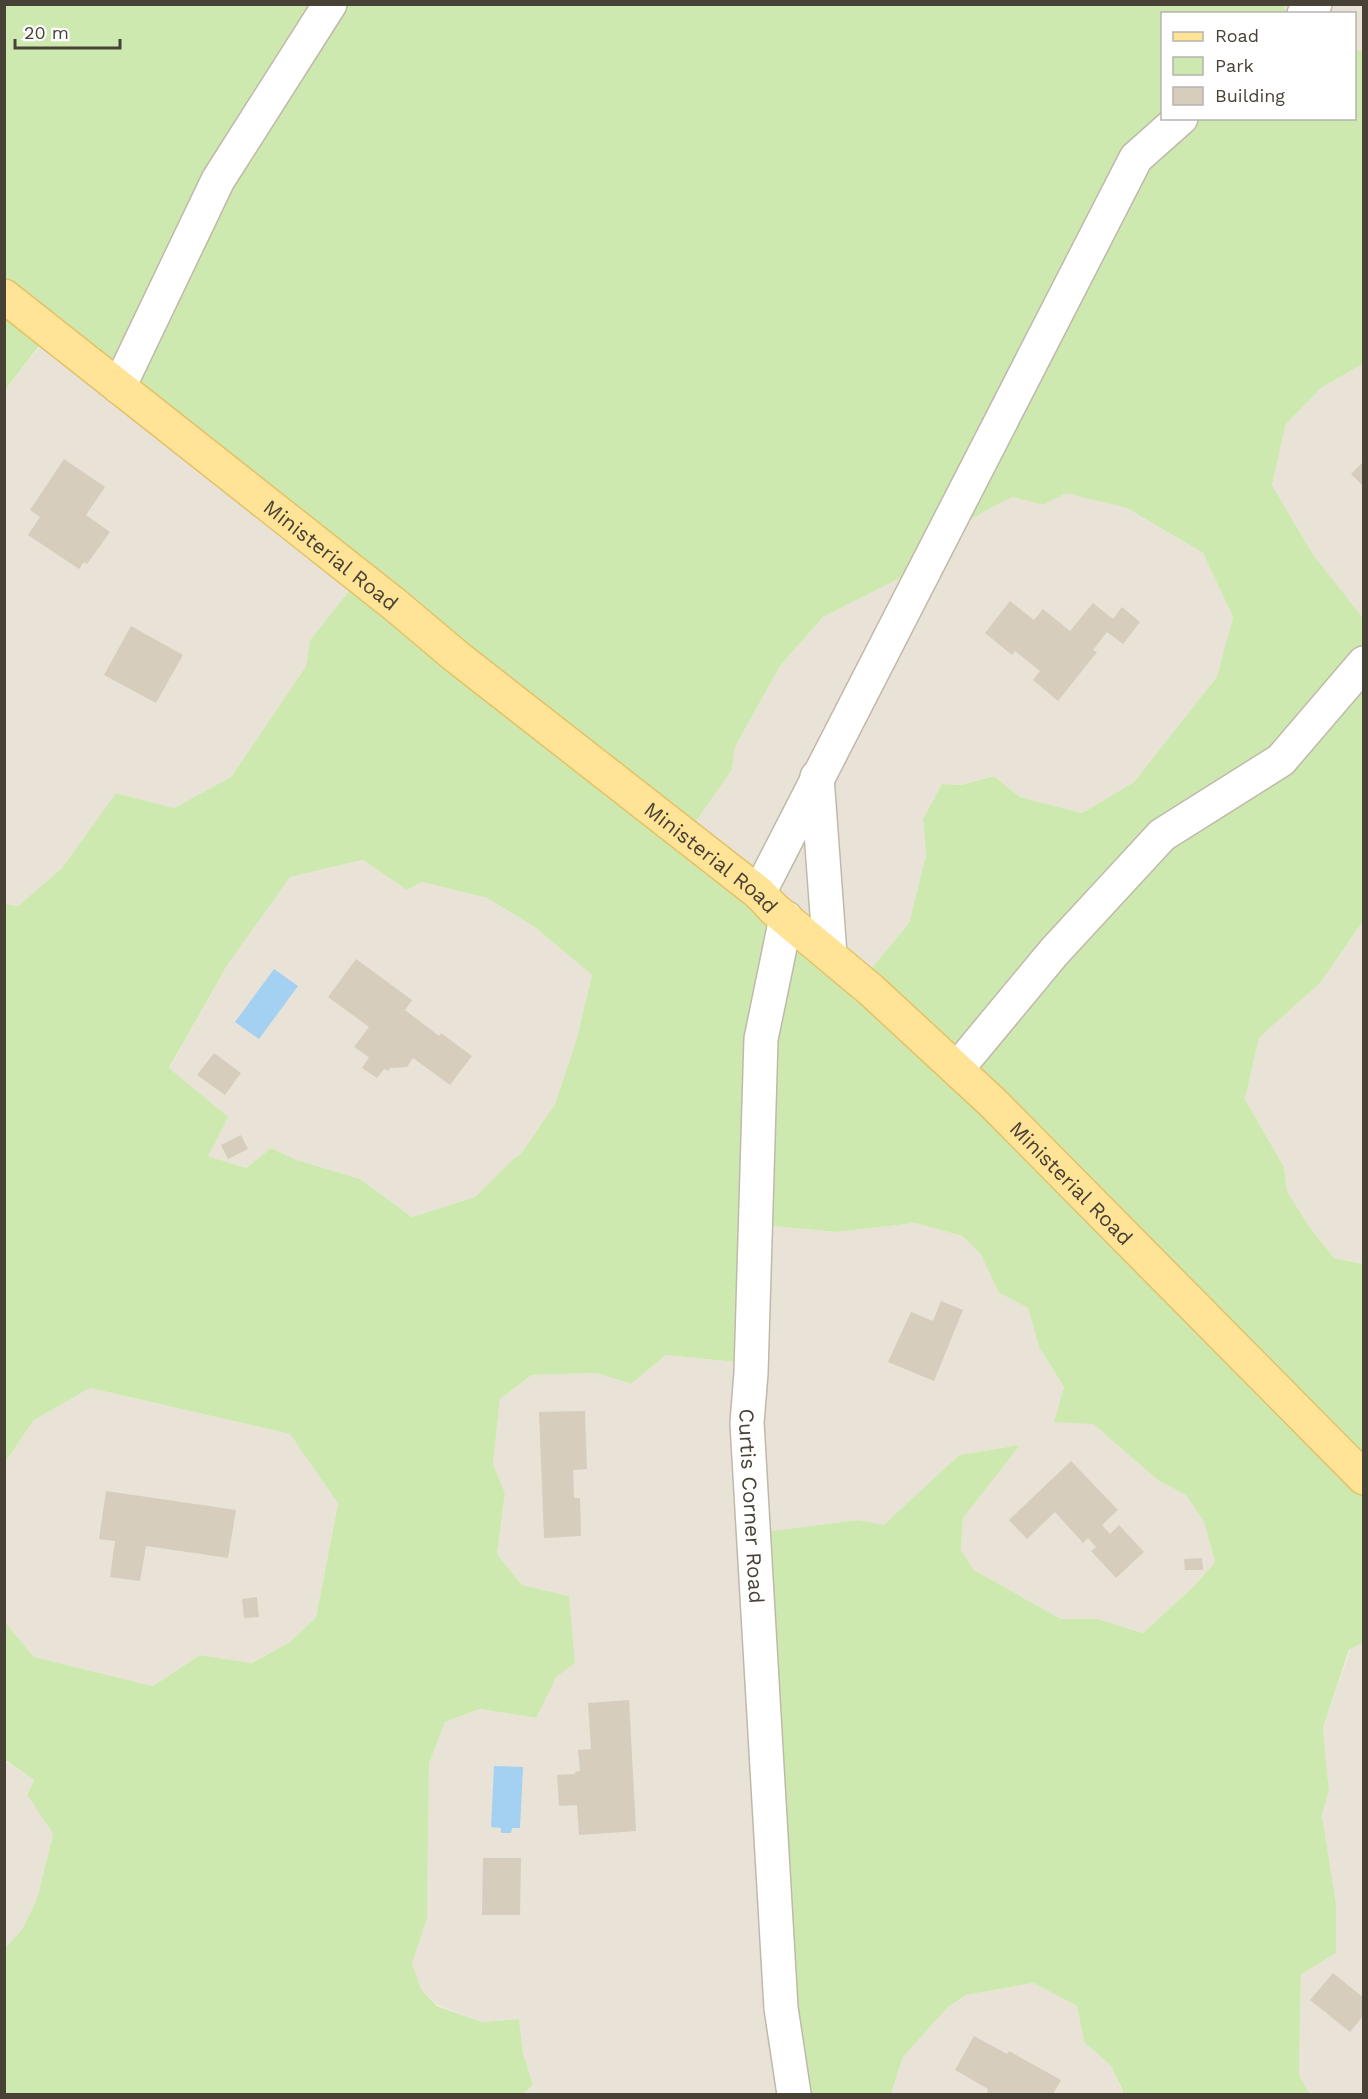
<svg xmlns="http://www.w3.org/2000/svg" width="1368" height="2099" font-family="'Work Sans',sans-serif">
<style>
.residential{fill:#e8e3d6}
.green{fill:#cee9b0;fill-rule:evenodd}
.water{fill:#a4d0f1}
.building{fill:#d6cdbd}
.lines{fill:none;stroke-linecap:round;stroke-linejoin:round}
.minor-casing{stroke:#c0b9aa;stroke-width:36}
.major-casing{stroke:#e5c165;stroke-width:36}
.minor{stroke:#fff;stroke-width:33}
.major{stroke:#ffe396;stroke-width:33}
.labels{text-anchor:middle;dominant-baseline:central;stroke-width:5;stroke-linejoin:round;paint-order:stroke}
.street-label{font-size:21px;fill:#484136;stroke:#fff}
</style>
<rect width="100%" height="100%" fill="#f4f1e8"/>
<!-- residential -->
<path class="residential" d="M1283,5H1363V51L1355,49L1354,14L1288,13Z
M51,332L357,581L310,640L306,666L231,777L174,808L116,793L62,868L18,906L5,904V390Z
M1363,364V618L1312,553L1272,485L1286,424L1321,388Z
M1066,492L1127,508L1203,553L1233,617L1218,677L1134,782L1082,813L1020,797L994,776L960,785L942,784L923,819L926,855L909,923L862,980L686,835L732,770L735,747L780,666L823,617L928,564L942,551L971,519L1012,497L1043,505Z
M363,860L407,890L422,882L487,898L536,928L592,975L576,1041L555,1104L520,1155L514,1158L475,1197L412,1217L360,1179L297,1160L271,1148L246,1168L208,1156L169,1069L228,964L290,877Z
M1363,921V1264L1334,1258L1308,1225L1287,1191L1284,1167L1245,1099L1259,1038L1321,982Z
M915,1223L962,1236L980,1253L999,1293L1028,1308L1039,1347L1064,1387L1093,1424L1159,1481L1186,1495L1204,1522L1215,1562L1194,1586L1143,1633L1098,1619H1061L974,1570L961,1550L963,1518L1019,1445L959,1455L884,1526L858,1520L771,1531L758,1537L798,2094H523L533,2085L523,2053L519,2019L482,2022L437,2005L421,1989L412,1963L427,1918L429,1764L445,1722L480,1709L535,1718L557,1676L569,1596L522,1585L497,1554L505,1493L493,1464L500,1399L532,1375L596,1373L631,1384L666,1355L755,1364L767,1232L772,1226L836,1232Z
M90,1388L290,1434L338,1502L316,1617L290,1642L250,1663L200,1655L153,1686L34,1657L5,1622V1462L34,1420Z
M1363,1643V2094H1310L1299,2075L1301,1974L1336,1903L1322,1815L1329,1791L1323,1728L1350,1650Z
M5,1761L34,1780L27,1795L53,1834L37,1898L23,1928L5,1948Z
M1033,1983L1077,2006L1084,2042L1111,2066L1123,2092V2094H889H891L903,2057L948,2007L966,1995Z"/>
<!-- green -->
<path class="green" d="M5,5H1283L1288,13L1162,14V118H1354L1355,49L1363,51V364L1321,388L1286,424L1272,485L1312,553L1363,618V921L1321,982L1259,1038L1245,1099L1284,1167L1287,1191L1308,1225L1334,1258L1363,1264V1643L1349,1650L1323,1728L1329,1791L1322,1815L1336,1903V1953L1301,1974L1299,2075L1310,2094H1123V2091L1111,2066L1084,2042L1077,2006L1033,1983L966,1995L948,2007L903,2057L891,2094H798L758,1537L771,1531L858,1520L884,1525L959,1455L1020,1445L963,1518L961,1550L974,1570L1061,1619H1098L1143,1633L1194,1586L1215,1562L1204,1522L1186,1495L1159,1481L1093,1424L1054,1422L1064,1387L1039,1347L1028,1308L999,1293L980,1253L962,1236L915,1223L836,1232L772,1226L767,1233L755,1364L666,1355L631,1384L596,1373L532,1375L500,1399L493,1464L505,1493L497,1554L522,1585L569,1596L575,1663L557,1676L536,1718L480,1709L445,1722L429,1764L427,1919L412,1963L421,1989L437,2006L482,2022L519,2019L523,2053L533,2085L523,2094H5V1948L23,1928L37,1898L53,1834L27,1795L34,1780L5,1760V1622L34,1657L153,1686L200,1655L251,1663L290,1642L316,1617L338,1503L290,1434L90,1388L34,1420L5,1462V904L18,906L62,868L116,793L174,808L231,777L306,666L310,640L357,581L50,332L5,390ZM1066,493L1127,508L1203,553L1233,617L1217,677L1134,782L1082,813L1020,797L994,776L961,785L942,784L923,819L926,855L909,923L862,980L686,835L732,770L735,747L780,666L823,617L928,564L942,551L971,519L1012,497L1043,505ZM363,860L407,890L422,882L487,898L536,928L592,975L576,1041L555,1104L520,1155L514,1158L475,1197L412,1217L360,1179L297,1160L271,1148L246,1168L208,1156L228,1117L169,1068L228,964L290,877Z"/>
<!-- water -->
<path class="water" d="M274,969L298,986L259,1039L235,1022Z
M494,1766L523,1767L520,1828H512L511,1833H501V1828L491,1827Z"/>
<!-- building -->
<path class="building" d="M64,459L105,487L86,515L110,532L87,564L84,562L79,569L28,535L40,517L30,510Z
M1364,461V487L1351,474Z
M1010,601L1034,620L1043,609L1070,631L1093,603L1113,619L1122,607L1140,622L1123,644L1107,632L1093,650L1097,652L1058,701L1033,680L1040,671L1015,651L1012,655L985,633Z
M131,626L183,655L156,703L104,675Z
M356,959L412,1000L405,1010L439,1036L441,1033L472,1056L450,1085L413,1058L407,1067L390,1068L388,1071L384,1069L377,1078L362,1068L369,1057L354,1047L369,1027L328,997Z
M214,1053L241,1073L225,1095L197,1075Z
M241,1135L248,1149L228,1159L221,1145Z
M941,1301L963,1310L934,1381L888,1362L911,1312L933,1321Z
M585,1411L587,1469L573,1470L574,1498H580L581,1536L544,1538L539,1412Z
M1071,1461L1118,1510L1102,1525L1110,1534L1119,1525L1144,1552L1116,1578L1091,1551L1096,1547L1088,1538L1083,1543L1055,1512L1027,1539L1009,1520Z
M106,1491L236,1510L228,1558L146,1546L140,1581L110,1577L115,1541L99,1539Z
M1202,1558L1203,1570H1185L1184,1559Z
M257,1597L259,1617L244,1618L242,1599Z
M629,1700L636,1831L579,1835L577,1805L559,1806L557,1775L575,1774V1772L580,1771L578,1750L591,1749L588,1703Z
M483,1858H521L520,1915H482Z
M1333,1973L1364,1998V2015L1350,2032L1310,2000Z
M974,2036L1007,2054L1009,2051L1061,2080L1053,2094H987L988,2089L955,2070Z"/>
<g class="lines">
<!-- minor casing -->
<g class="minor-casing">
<g id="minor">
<path d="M1304,14L1315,4"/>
<path d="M119,387L218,180L330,4"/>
<path d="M817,777L830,955"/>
<path d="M759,893L1136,158L1181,118"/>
<path id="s1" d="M786,918L761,1039L751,1373L747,1423L781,2008L794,2094"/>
<path d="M957,1069L1054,952L1162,835L1281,760L1364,663"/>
</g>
</g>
<!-- major casing -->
<g class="major-casing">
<g id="major">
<path id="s2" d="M4,296L394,604L457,657L759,893L774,909L871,990L992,1102L1364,1478"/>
</g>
</g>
<!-- minor -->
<use href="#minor" class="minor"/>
<!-- major -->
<use href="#major" class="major"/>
</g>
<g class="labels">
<!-- street labels -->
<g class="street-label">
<text stroke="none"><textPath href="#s2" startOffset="417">Ministerial Road</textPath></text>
<text stroke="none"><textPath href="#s2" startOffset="903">Ministerial Road</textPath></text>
<text stroke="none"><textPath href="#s2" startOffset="1389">Ministerial Road</textPath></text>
<text stroke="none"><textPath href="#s1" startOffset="591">Curtis Corner Road</textPath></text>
</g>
</g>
<!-- border -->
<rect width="1368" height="2099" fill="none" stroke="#484136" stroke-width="12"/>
<!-- legend -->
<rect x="1161" y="12" width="195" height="108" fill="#ffffff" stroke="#b6b3af" stroke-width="1.5"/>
<rect x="1173" y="32" width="30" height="9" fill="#ffe396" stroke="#b6b3af" stroke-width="1.5"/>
<text x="1215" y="42" font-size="18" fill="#484136">Road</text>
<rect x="1173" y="57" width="30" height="18" fill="#cee9b0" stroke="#b6b3af" stroke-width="1.5"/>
<text x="1215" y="72" font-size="18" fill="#484136">Park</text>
<rect x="1173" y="87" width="30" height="18" fill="#d6cdbd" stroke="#b6b3af" stroke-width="1.5"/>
<text x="1215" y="102" font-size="18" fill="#484136">Building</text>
<!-- scale -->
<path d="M15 39v9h105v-9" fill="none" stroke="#484136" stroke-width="3"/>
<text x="24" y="39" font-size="18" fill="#484136" stroke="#ffffff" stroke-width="4.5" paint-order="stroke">20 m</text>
</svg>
